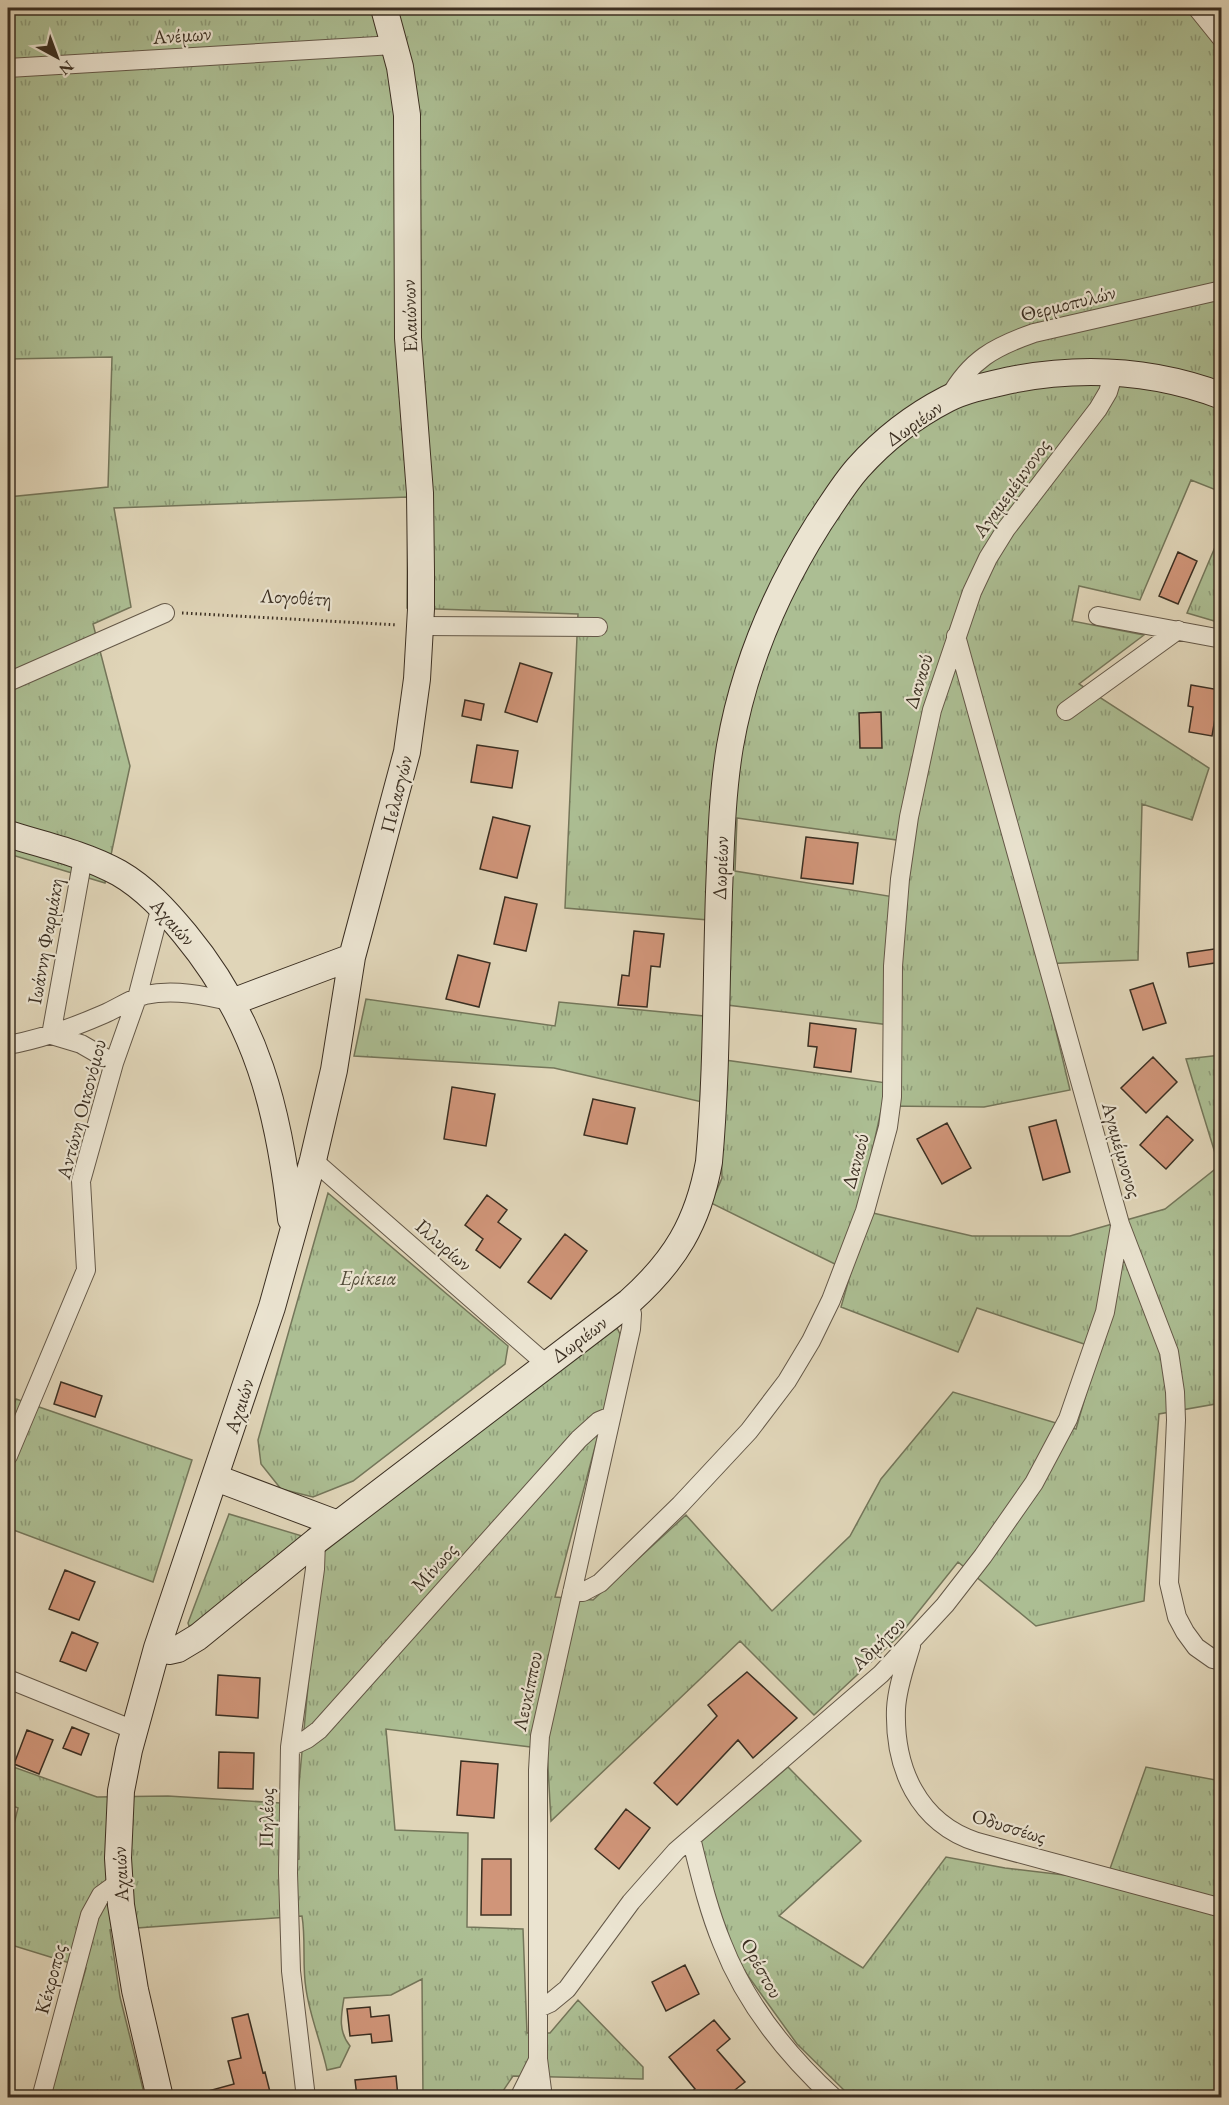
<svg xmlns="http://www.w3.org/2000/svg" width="1229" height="2105" font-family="'EB Garamond',serif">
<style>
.grass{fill:url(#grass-tufts);stroke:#74765a;stroke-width:1.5;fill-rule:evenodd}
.building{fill:#d09579;stroke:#3b2f22;stroke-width:1.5}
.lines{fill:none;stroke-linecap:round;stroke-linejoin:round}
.street-casing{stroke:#645848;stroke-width:20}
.secondary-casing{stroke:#3b2f22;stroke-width:28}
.path{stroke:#3b2f22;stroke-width:3;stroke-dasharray:1.5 3;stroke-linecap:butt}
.street{stroke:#ebe4d1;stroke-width:18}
.secondary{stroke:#ebe4d1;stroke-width:26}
.labels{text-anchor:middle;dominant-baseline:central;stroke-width:4.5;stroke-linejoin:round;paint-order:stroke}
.street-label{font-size:20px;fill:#3b2f22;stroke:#ebe4d1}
.park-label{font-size:20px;font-style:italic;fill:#524c39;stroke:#ebe4d1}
</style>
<defs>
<pattern id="grass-tufts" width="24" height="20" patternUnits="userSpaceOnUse" patternTransform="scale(1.5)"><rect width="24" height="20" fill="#acbe93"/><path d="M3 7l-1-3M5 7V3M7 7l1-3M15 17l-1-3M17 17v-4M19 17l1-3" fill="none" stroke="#8d9b78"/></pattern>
</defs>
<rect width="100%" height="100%" fill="#e0d5b8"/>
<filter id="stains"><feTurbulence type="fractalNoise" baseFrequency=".00333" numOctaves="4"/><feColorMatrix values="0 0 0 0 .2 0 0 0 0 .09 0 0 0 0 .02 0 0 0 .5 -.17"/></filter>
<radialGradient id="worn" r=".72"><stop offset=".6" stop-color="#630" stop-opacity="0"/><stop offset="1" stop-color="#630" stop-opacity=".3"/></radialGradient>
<!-- grass -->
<path class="grass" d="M8,8H1221L1222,67L1220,69L1222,71L1221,492L1191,480L1140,600L1079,586L1072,621L1144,635L1079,684L1209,768L1192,820L1142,804L1138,960L1040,964L1070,1090L984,1107L882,1106L860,1207L873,1213L972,1236H1070L1165,1209L1219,1166L1186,1059L1221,1055V1403L1159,1414L1144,1601L1036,1626L958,1562L899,1636L814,1715L740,1641L551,1821L547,1749L386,1729L395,1830L468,1833L467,1927L523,1929L527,2033H550L578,2000L643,2067V2079L513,2076L499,2097H423L422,1979L391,1995L344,1998C341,2016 338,2031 350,2046L340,2067L327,2070C321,2042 310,2017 306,1989C302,1965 306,1940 302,1916L110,1930L120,1997L145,2097H49L86,1968L8,1944V1848L18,1808L8,1804V1765L97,1797L168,1796L280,1803L282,1861L299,1859L298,1795L315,1610L324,1544L193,1625L189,1626L188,1623L229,1514L325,1543L614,1322L620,1334L615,1372L555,1597L593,1600L686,1515L772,1611L850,1536L881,1479L953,1392L1076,1429L1099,1349L977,1308L958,1352L841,1307L851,1272L711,1203L722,1178L720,1106L554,1068L354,1056L366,999L555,1026L559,1002L704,1016V1057L900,1085L898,1026L727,1005L732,922L565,908L578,614L407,608L408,497L114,508L131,607L93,624L130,766L105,883L12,855V664L8,666V497L108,487L112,357L8,359ZM737,818L911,842L906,899L735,871Z
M1221,533L1222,623H1221L1187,613Z
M328,1193L508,1346L505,1364L353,1481L313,1497L281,1489L261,1464L258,1440Z
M16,1399L192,1460L153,1582L8,1528V1423Z
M788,1767L861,1841L779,1916L863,1968L946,1857L1005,1868L1106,1880L1146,1767L1221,1781V2097H846L848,2094L797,2044L738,1962L696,1846Z"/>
<!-- building -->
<path class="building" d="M1178,552L1197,561L1178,604L1159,596Z
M520,663L552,673L537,722L505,712Z
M1191,685L1220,690L1212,736L1189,732L1193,707L1188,706Z
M465,700L484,704L481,720L462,716Z
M881,712L882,748H860L859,713Z
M477,745L518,751L512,788L471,782Z
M493,817L530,826L517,878L480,869Z
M806,837L858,843L853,884L801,878Z
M505,897L537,904L526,951L494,944Z
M634,931L664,934L660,967L651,966L647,1007L618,1005L622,975L629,976Z
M1221,948V962L1189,967L1187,953Z
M458,955L490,963L479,1007L446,999Z
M1153,983L1166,1023L1143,1030L1130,990Z
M810,1023L856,1029L851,1072L814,1067L817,1047L808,1046Z
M1153,1057L1177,1082L1146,1113L1121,1088Z
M452,1087L495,1094L486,1146L444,1139Z
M593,1099L635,1108L627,1144L584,1135Z
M1167,1116L1193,1140L1166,1169L1140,1145Z
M1056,1120L1070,1172L1043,1180L1029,1127Z
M947,1123L971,1168L942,1184L917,1139Z
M487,1195L507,1210L498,1222L521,1239L500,1268L476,1250L483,1239L465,1225Z
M565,1234L587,1251L551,1299L528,1282Z
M61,1382L102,1396L95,1417L54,1404Z
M65,1570L95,1582L79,1620L49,1609Z
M72,1632L98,1643L86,1671L60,1661Z
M747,1672L797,1718L753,1758L738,1740L677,1805L654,1783L717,1716L708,1705Z
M218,1675L260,1678L258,1718L216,1715Z
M72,1727L89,1734L81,1755L63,1748Z
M27,1730L53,1740L39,1774L14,1764Z
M219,1752L254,1753L253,1789L218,1788Z
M461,1761L498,1764L494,1818L457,1815Z
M626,1809L650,1828L619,1869L595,1849Z
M482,1859H511V1915H481Z
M685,1965L699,1994L666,2011L652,1982Z
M370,2007L371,2017L389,2015L392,2041L372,2043L371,2034L350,2036L347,2009Z
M248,2014L263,2073L265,2072L270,2092L249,2097H202L201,2093L234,2084L228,2061L241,2058L232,2018Z
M714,2020L730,2039L717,2050L745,2082L726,2097H685L695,2089L669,2057Z
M396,2076L398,2097H357L355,2080Z"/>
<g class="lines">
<!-- street casing -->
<g class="street-casing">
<path id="street" d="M1197,8L1222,39
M8,68L394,45
M949,398C970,360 994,347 1034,333L1222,290
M1098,616L1222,639
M420,626L598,627
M956,636L1120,1224L1169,1352L1175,1392L1176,1420L1169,1583L1177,1617L1185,1632L1196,1647L1213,1659L1222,1661
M8,682L165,613
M1066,711L1178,630
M83,858L51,1035L81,1044L114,1063
M8,1045C41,1039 72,1028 104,1014C118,1008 130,999 145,995C174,989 204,995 232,1002
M313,1160L546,1364
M8,1456L86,1270L81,1181L114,1063L137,998L161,906
M572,1592H583L600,1583L680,1505L749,1431L787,1381L811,1341L831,1300L865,1211L888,1127L892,1097L893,966L900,879L909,817L932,710L972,592L988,558L1006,529L1098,409L1108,392L1114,372
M911,1646C905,1666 897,1688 896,1709C894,1768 918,1823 977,1842L1222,1908
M8,1679L134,1730
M290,1747L307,1739L319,1730L579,1439L599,1421L611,1416
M691,1838C700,1874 708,1909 722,1943C745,2002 787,2055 834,2098
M539,2008L550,2003L567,1989L631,1902L676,1851L881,1674L945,1605L983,1556L1034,1483L1068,1419L1105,1312L1120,1226
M41,2098L90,1915L101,1895L119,1882
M306,2098L291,1971L288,1873L290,1747L315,1569L316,1541
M519,2098L538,2060
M543,2098L538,2059V1770L540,1736L631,1329L632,1314L629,1302"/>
</g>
<!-- secondary casing -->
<g class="secondary-casing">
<path id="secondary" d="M8,834C44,845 85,854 119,873C145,888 166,911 185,934C257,1021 279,1110 291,1219
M232,1002L352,957
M216,1478L338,1524
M157,1648L169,1651L178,1649L198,1637L316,1541L629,1302C675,1261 698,1223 709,1162C717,1073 716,981 719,892C721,843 722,794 730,746C744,666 776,591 819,523C832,504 843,485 858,468C883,440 914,416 947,399C967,389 989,385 1011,380C1083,366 1153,370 1222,396
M160,2098L135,1990L121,1905L118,1858L121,1791L129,1750L157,1648L272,1307L313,1160L334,1070L352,957L407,752L417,679L421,609V572L420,493L408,338L407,115L400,67L384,8"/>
</g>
<!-- path -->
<path class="path" d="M182,613L397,625"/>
<!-- street -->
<use href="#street" class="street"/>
<!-- secondary -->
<use href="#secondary" class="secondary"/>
</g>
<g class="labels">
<!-- street labels -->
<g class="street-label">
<text transform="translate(182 35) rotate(-4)">Ανέμων</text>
<text transform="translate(1068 303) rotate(-14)">Θερμοπυλών</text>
<text transform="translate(409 316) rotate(-92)">Ελαιώνων</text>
<text transform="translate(914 423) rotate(-35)">Δωριέων</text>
<text transform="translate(1011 488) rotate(-54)">Αγαμεμέμνονος</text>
<text transform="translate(296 597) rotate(3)">Λογοθέτη</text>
<text transform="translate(918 681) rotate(-73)">Δαναού</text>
<text transform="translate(396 794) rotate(-76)">Πελασγών</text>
<text transform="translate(720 868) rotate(-88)">Δωριέων</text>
<text transform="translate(173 922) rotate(48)">Αχαιών</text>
<text transform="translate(45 941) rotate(-80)">Ιωάννη Φαρμάκη</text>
<text transform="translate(81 1109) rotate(-75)">Αντώνη Οικονόμου</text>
<text transform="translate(1122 1150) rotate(74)">Αγαμέμνονος</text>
<text transform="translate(855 1161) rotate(-75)">Δαναού</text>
<text transform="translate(444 1245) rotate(41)">Ιλλυρίων</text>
<text transform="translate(579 1339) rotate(-37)">Δωριέων</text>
<text transform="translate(239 1406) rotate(-72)">Αχαιών</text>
<text transform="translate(434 1567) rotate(-48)">Μίνωος</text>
<text transform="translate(878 1643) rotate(-45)">Αδμήτου</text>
<text transform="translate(527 1691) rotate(-78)">Λευκίππου</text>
<text transform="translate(266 1818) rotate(-89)">Πηλέως</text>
<text transform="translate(1009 1826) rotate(17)">Οδυσσέως</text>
<text transform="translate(120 1874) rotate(-93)">Αχαιών</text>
<text transform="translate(762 1968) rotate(61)">Ορέστου</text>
<text transform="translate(50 1979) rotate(-75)">Κέκροπος</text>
</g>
<!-- park labels -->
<g class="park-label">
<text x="368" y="1278">Ερίκεια</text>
</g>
</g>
<!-- margin -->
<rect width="1229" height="2105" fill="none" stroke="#e0d5b8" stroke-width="30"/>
<rect x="9" y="9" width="1211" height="2087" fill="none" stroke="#3b2f22" stroke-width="3"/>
<rect x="15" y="15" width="1199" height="2075" fill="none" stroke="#3b2f22" stroke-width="1.5"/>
<!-- north arrow -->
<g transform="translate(57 57) rotate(139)" stroke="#ebe4d1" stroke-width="4.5" paint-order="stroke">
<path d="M0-4.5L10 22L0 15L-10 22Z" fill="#3b2f22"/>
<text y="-9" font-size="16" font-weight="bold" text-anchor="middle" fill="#3b2f22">N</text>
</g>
<rect width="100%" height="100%" filter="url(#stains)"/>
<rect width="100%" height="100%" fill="url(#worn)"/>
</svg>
